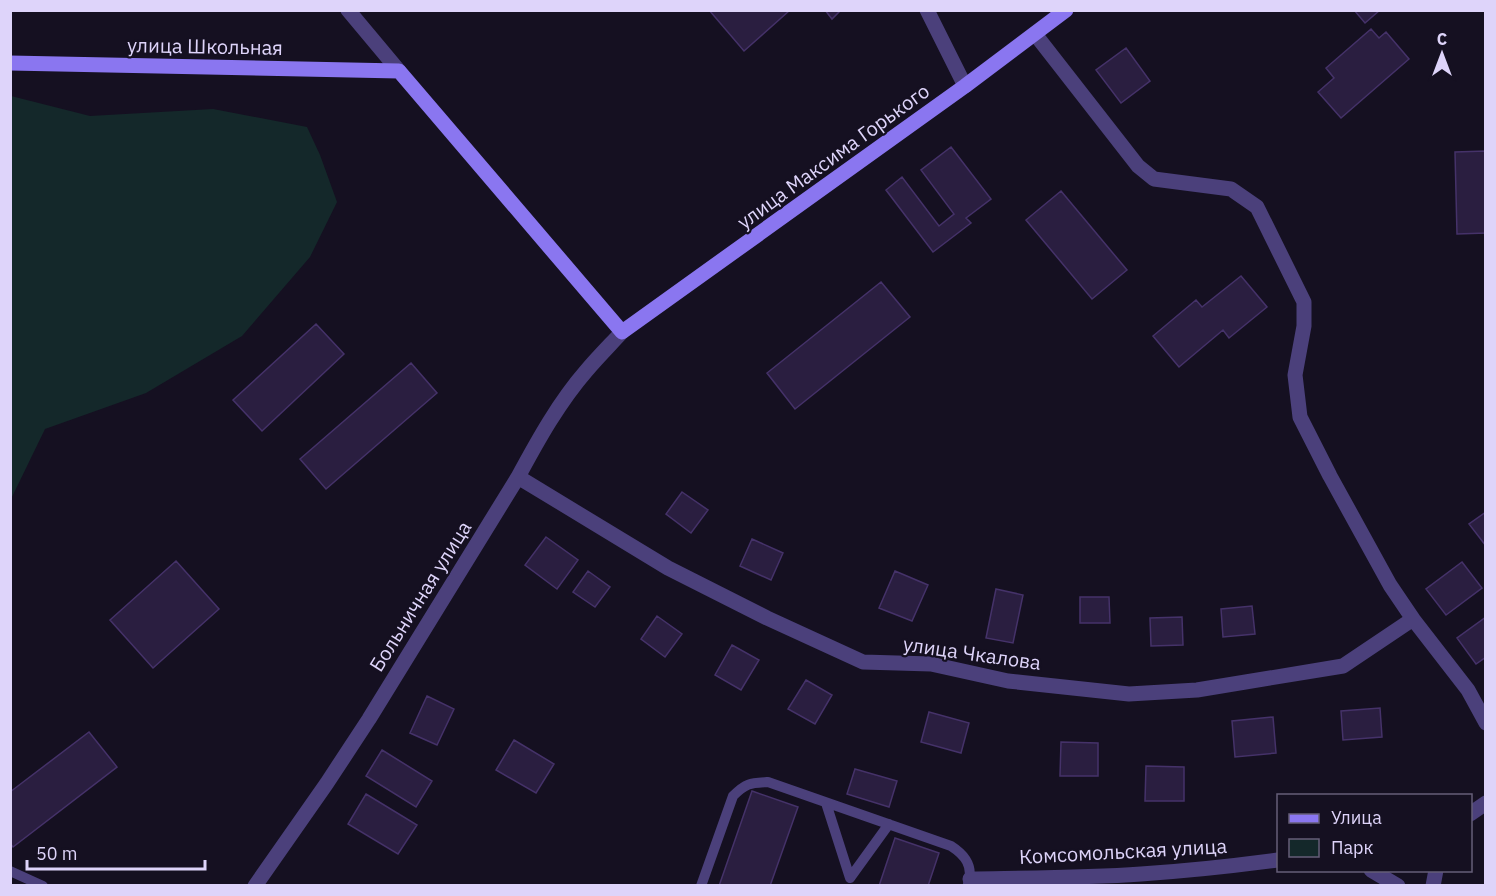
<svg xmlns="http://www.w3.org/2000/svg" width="1496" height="896" font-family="'IBM Plex Sans',sans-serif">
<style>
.green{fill:#14282a}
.building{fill:#2a1e40;stroke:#453269;stroke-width:1.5}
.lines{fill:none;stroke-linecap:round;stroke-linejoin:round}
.lane{stroke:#4b407b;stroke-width:10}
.street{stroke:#4b407b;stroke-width:15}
.secondary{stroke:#8a76f0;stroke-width:15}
.labels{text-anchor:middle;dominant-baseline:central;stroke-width:4.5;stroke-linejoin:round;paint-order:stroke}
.street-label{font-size:20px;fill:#ded4fa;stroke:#151021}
</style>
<rect width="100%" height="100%" fill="#151021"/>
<!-- green -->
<path class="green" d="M11,96L90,116L213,109L307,127L320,155L337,202L310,257L242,336L146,393L45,429L11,499Z"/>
<!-- building -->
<path class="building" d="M709,10H789V11L744,51Z
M825,10H841L832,19Z
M1354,10H1380L1365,23Z
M1371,29L1379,38L1386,32L1409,59L1341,118L1318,92L1334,78L1326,68Z
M1126,48L1150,81L1121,103L1096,70Z
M951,147L991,199L966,218L971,223L933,252L886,190L902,177L939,226L954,214L921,170Z
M1486,151V233L1457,234L1455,152Z
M1061,191L1127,270L1092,299L1026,220Z
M1241,276L1267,307L1229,338L1223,330L1179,367L1153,336L1196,300L1202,307Z
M881,282L910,317L795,409L767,373Z
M316,324L344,354L262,431L233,400Z
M411,363L437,393L326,489L300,459Z
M682,492L708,510L691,533L666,514Z
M1486,512V546L1469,524Z
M546,537L578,560L557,589L525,565Z
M752,539L783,553L771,580L740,566Z
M176,561L219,609L153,668L110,620Z
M1462,562L1482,588L1446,615L1426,589Z
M588,571L610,587L595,607L573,592Z
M895,571L928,585L912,621L879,608Z
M996,589L1023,595L1013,643L986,638Z
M1080,597H1109L1110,623H1080Z
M1252,606L1255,634L1223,637L1221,609Z
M657,616L682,634L665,657L641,639Z
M1182,617L1183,645L1151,646L1150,618Z
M1486,617V657L1476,664L1457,638Z
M732,645L759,660L741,690L715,675Z
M806,680L832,695L815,724L788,709Z
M427,696L454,709L437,745L410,733Z
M1380,708L1382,737L1343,740L1341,711Z
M929,712L969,723L961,753L921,742Z
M1273,717L1276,753L1235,757L1232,721Z
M89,732L117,767L13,847L10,843V792Z
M514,740L554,764L536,793L496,770Z
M1061,742L1098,743V776H1060Z
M382,750L432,781L416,807L366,776Z
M1146,766L1184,767V801H1145Z
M855,769L897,781L889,807L847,794Z
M752,791L798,807L770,886H719Z
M366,794L417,825L398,854L348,824Z
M895,838L939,853L928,886H879Z"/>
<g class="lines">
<!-- lane -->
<path class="lane" d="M826,803L850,878L889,824
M10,871L43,886
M701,886L733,796C746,783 750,783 768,782L951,846C965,855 974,866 968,884"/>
<!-- street -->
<path class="street" d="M348,10L399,71
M927,10L965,86
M1035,34L1138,166L1154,179L1231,189L1257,207L1304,302V326L1295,375L1300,417L1330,476L1390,585L1413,619L1468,690L1486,723
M518,477L668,568L767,618L863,662L931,664L1008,681L1129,694L1197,690L1343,666L1413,619
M1470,814L1486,803
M1371,870L1398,886
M970,879C1027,878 1084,878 1141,874C1187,871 1233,866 1278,860
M255,886L327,783L369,719L518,477C538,440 559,402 587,370C598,357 610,345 622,332
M1433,886L1436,870"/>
<!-- secondary -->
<path class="secondary" d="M10,63L399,71L622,332L965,86L1066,10"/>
</g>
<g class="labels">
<!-- street labels -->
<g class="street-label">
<text transform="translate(205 46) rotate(1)">улица Школьная</text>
<text transform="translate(833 156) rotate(-36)">улица Максима Горького</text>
<text transform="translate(420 596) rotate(-58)">Больничная улица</text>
<text transform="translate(972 653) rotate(8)">улица Чкалова</text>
<text transform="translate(1123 851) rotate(-3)">Комсомольская улица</text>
</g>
</g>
<!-- border -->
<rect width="1496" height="896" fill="none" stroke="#ded4fa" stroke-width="24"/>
<!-- legend -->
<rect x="1277" y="794" width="195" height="78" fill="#151021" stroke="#655e78" stroke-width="1.5"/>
<rect x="1289" y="814" width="30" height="9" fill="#8a76f0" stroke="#655e78" stroke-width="1.5"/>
<text x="1331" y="824" font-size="18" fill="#ded4fa">Улица</text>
<rect x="1289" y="839" width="30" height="18" fill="#14282a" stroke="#655e78" stroke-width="1.5"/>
<text x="1331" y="854" font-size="18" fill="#ded4fa">Парк</text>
<!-- north arrow -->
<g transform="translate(1442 54)" stroke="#151021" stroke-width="4.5" paint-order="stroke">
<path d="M0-4.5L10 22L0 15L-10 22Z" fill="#ded4fa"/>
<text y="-9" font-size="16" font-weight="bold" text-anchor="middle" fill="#ded4fa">С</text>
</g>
<!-- scale -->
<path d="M27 860v9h178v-9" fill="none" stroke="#ded4fa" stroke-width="3"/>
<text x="36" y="860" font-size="18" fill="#ded4fa" stroke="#151021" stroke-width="4.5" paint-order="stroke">50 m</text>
</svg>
